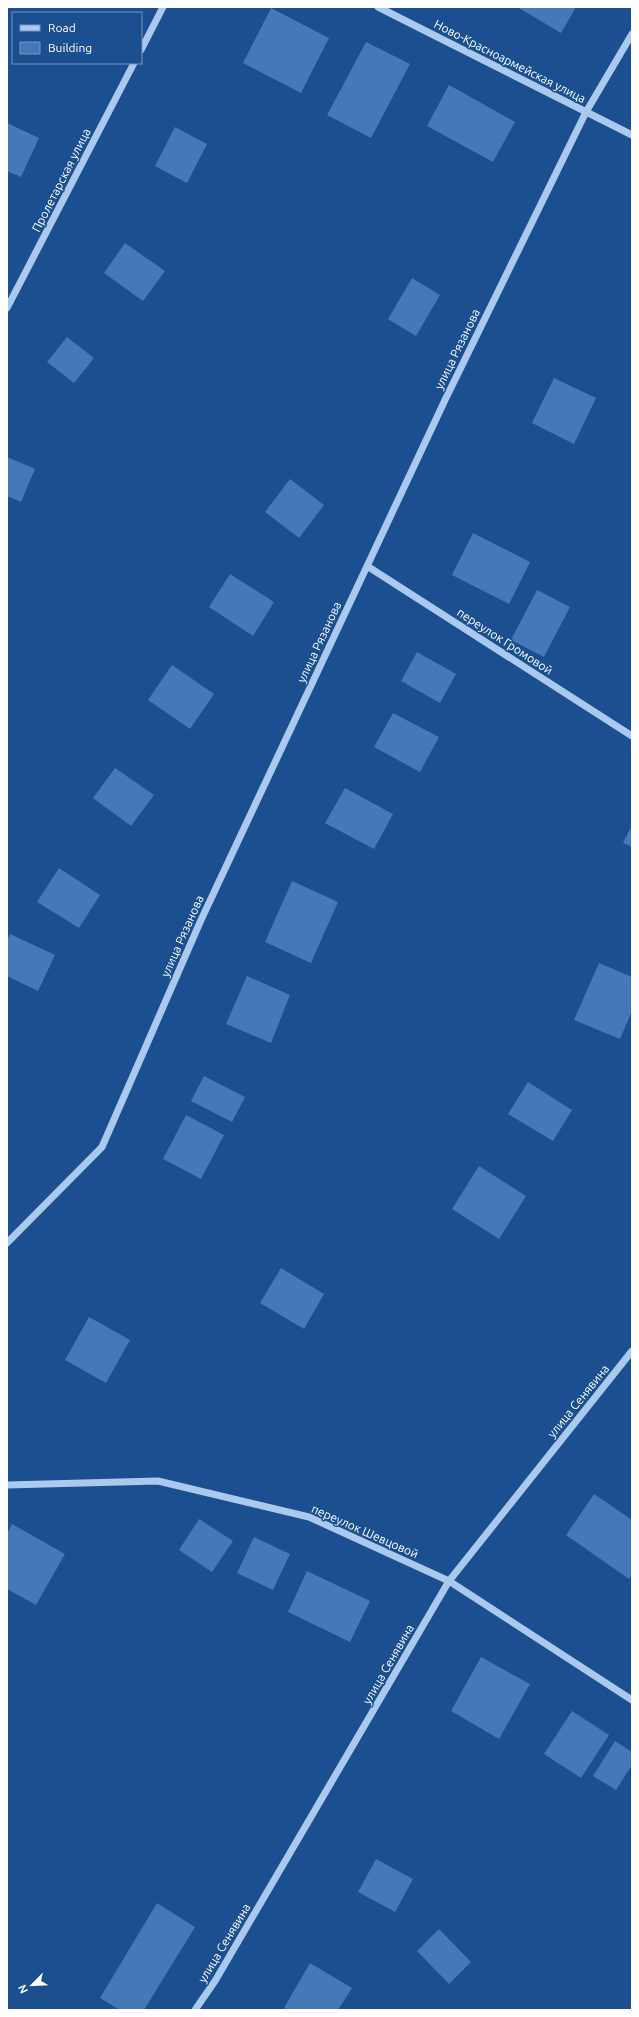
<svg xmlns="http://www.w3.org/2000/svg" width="639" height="2017" font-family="Ubuntu,sans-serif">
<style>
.building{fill:#4478b7}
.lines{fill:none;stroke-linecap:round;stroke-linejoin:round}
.minor{stroke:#a9c9ee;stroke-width:7}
.labels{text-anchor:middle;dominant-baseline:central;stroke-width:3;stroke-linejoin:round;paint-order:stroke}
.street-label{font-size:12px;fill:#fff;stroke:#1b4f8f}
</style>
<rect width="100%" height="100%" fill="#1b4f8f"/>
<!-- building -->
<path class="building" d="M517,7H576L561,33Z
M271,8L329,38L301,93L243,63Z
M366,42L410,64L371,138L327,115Z
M449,85L515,122L493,162L427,126Z
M7,123L39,138L21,177L7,171Z
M175,127L207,144L187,183L155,166Z
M125,243L165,271L143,301L104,273Z
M412,278L440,295L416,336L388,319Z
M67,337L94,358L74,383L47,362Z
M554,378L596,398L574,444L532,423Z
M7,457L35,469L21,502L7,496Z
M290,479L324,505L299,538L265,512Z
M473,533L530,562L509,604L452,575Z
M230,574L274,602L253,636L209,607Z
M537,590L570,607L544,657L511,640Z
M417,652L456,674L440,703L401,681Z
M172,665L214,694L190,729L148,700Z
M393,713L439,737L420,772L374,747Z
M115,768L154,795L131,826L93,798Z
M345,788L393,814L374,849L325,823Z
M632,825V847L623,843Z
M59,868L100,895L79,928L37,902Z
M292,881L338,902L311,963L265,942Z
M10,934L55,955L38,991L7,976V941Z
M599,963L632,977V1011L620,1039L574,1020Z
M247,976L290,995L271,1043L226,1024Z
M204,1076L245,1097L232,1122L191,1101Z
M528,1082L572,1110L553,1141L508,1114Z
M186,1115L224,1135L201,1179L163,1159Z
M479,1166L526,1196L499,1239L452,1209Z
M281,1268L324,1294L304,1329L260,1303Z
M89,1317L130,1340L106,1383L65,1360Z
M594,1494L632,1520V1574L629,1579L566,1535Z
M199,1519L233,1541L212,1572L179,1550Z
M12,1524L65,1554L36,1605L7,1589V1534Z
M254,1537L290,1554L273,1590L237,1573Z
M307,1571L370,1601L350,1642L288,1612Z
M481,1657L530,1684L499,1739L451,1711Z
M572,1711L609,1735L581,1778L544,1754Z
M615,1741L632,1752V1765L616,1790L593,1776Z
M376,1859L413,1879L395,1912L358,1892Z
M157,1903L195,1927L144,2010H120L100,1998Z
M439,1929L471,1962L449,1984L417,1951Z
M310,1963L352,1988L338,2010H287L284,2008Z"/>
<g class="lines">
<!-- minor -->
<path class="minor" d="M378,7L632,135
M141,50L163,7
M7,308L134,63
M367,566L632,736
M7,1243L102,1147L201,920L445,400L586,112L632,34
M7,1485L158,1481L309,1517L449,1581L632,1700
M195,2010L215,1981L449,1581L632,1351"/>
</g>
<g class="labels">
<!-- street labels -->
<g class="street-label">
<text transform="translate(510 61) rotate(27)">Ново-Красноармейская улица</text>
<text transform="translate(61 180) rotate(-63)">Пролетарская улица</text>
<text transform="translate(457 349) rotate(-64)">улица Рязанова</text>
<text transform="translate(505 641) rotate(33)">переулок Громовой</text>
<text transform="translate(319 642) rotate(-65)">улица Рязанова</text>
<text transform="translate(182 936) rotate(-66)">улица Рязанова</text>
<text transform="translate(578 1401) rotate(-51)">улица Сенявина</text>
<text transform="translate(365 1531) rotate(24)">переулок Шевцовой</text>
<text transform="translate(388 1664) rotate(-60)">улица Сенявина</text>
<text transform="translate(224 1943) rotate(-59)">улица Сенявина</text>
</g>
</g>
<!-- border -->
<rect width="639" height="2017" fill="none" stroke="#ffffff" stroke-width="16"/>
<!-- legend -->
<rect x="12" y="12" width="130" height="52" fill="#1b4f8f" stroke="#7695bc"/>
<rect x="20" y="25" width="20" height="6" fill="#a9c9ee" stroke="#7695bc"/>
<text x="48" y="32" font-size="12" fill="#ffffff">Road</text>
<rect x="20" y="42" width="20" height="12" fill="#4478b7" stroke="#7695bc"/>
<text x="48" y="52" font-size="12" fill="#ffffff">Building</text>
<!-- north arrow -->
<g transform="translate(32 1985) rotate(246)" stroke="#1b4f8f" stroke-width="3" paint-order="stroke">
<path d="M0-3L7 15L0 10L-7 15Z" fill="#ffffff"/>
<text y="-6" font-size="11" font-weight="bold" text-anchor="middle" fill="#ffffff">N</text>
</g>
</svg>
